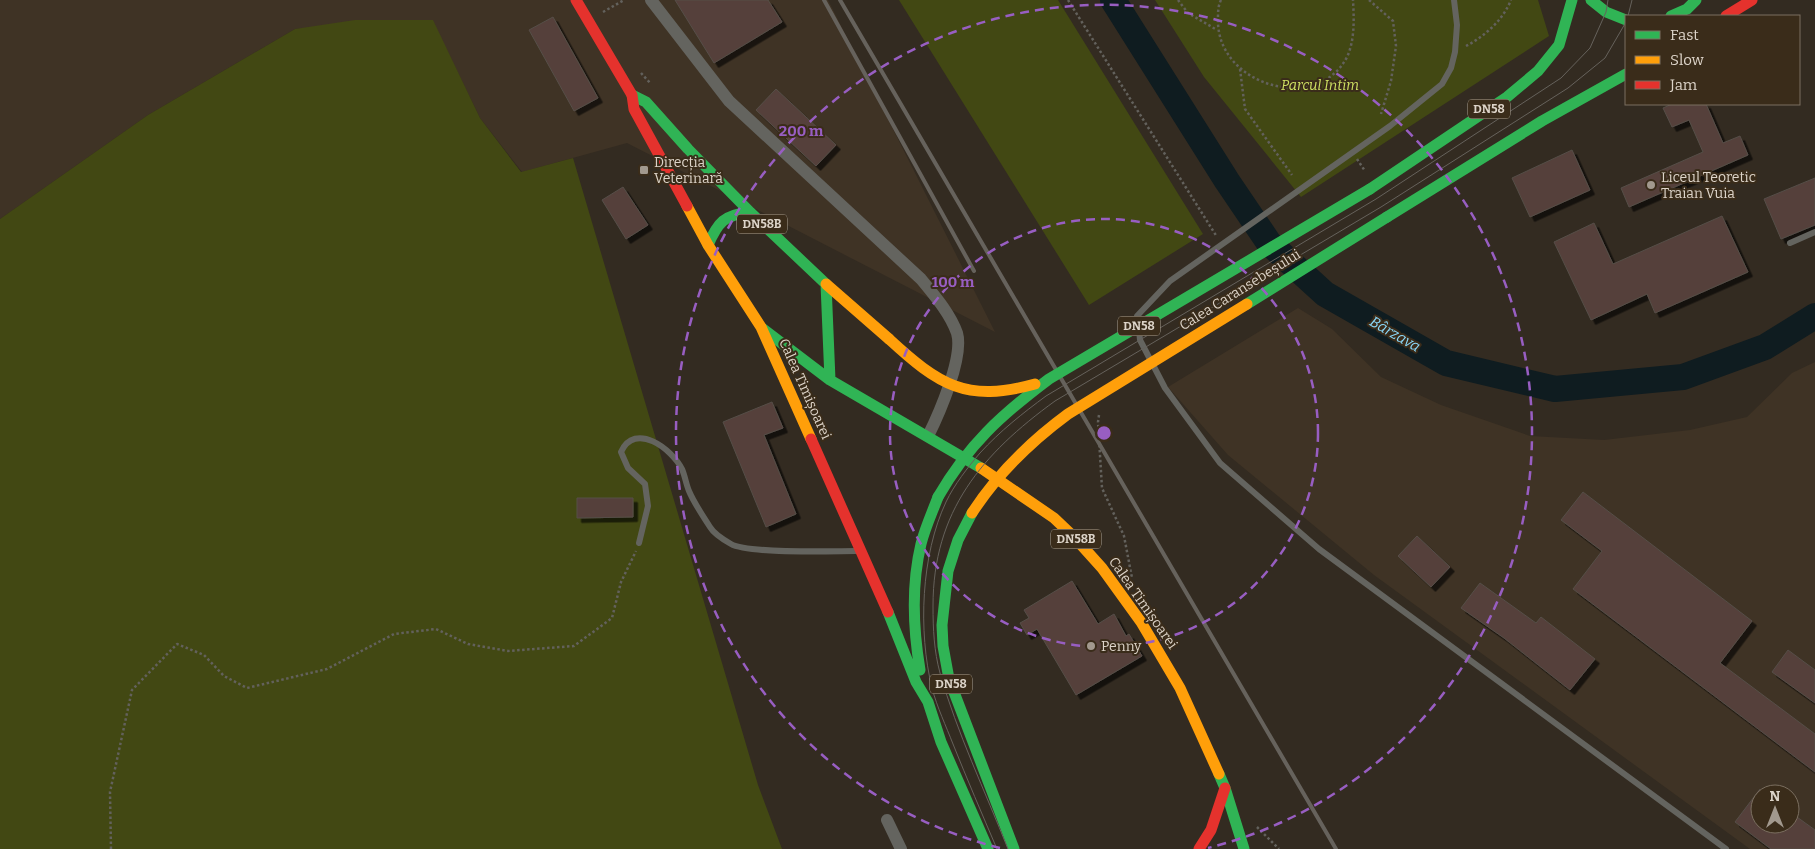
<svg xmlns="http://www.w3.org/2000/svg" width="1815" height="849" font-family="Bitter,serif">
<style>
.industrial{fill:#3f3325;fill-rule:evenodd}
.green{fill:#424813}
.lines{fill:none;stroke-linecap:round;stroke-linejoin:round}
.river{stroke:#0f1c20;stroke-width:26}
.building{fill:#54413a;stroke:#564e48;filter:url(#shadow)}
.path{stroke:#63615c;stroke-width:2.5;stroke-dasharray:2.5 2.5;stroke-linecap:butt}
.lane{stroke:#64645f;stroke-width:6}
.street{stroke:#64645f;stroke-width:12}
.fast{stroke:#30b455;stroke-width:11}
.slow{stroke:#ff9f0a;stroke-width:11}
.jam{stroke:#e5322d;stroke-width:11}
.tram{stroke:#66625c;stroke-width:1}
.rail{stroke:#66625c;stroke-width:4}
.fast-bridge{stroke:#30b455;stroke-width:11}
.slow-bridge{stroke:#ff9f0a;stroke-width:11}
.ring{fill:none;stroke:#985ec2;stroke-width:2.5;stroke-dasharray:9 6}
.poi-dot{fill:#a2998e;stroke:#3a2c1a;stroke-width:2}
.labels{text-anchor:middle;dominant-baseline:central;stroke-width:4;stroke-linejoin:round;paint-order:stroke}
.shield{fill:#3a2c1a;stroke:#aca294;stroke-width:1}
.shield-label{font-size:12px;font-weight:bold;fill:#ddd4c9}
.park-label{font-size:14px;font-style:italic;fill:#cee062;stroke:#3a2c1a}
.poi-label{font-size:14px;fill:#ddd4c9;stroke:#3a2c1a;text-anchor:start}
.street-label{font-size:14px;fill:#ddd4c9;stroke:#3a2c1a}
.water-label{font-size:15px;font-style:italic;fill:#8bd9fb;stroke:#3a2c1a}
.centre{fill:#985ec2;stroke:#3a2c1a;stroke-width:2.5}
.ring-label{font-size:15px;text-anchor:middle;font-weight:bold;fill:#985ec2;stroke:#3a2c1a;stroke-width:4;stroke-linejoin:round;paint-order:stroke}
</style>
<defs>
<filter id="shadow"><feDropShadow dx="4.5" dy="4.5" stdDeviation="0" flood-color="#0009"/></filter>
</defs>
<rect width="100%" height="100%" fill="#332b21"/>
<!-- industrial -->
<path class="industrial" d="M0,0H828L995,332L627,143L522,172L480,118L432,20L295,29L148,115L0,219Z
M1298,308L1332,329L1381,377L1441,405L1530,436L1604,440L1690,430L1747,417L1792,373L1815,362V849H1750L1374,575L1228,455L1168,387ZM1760,794H1790V824H1760Z"/>
<!-- green -->
<path class="green" d="M899,0H1058L1203,234L1089,305Z
M1155,0H1538L1549,36L1301,197L1204,77Z
M355,20H433L480,118L521,172L573,158L758,785L782,849H0V219L148,115L295,29Z"/>
<g class="lines">
<!-- river -->
<path class="river" d="M1113,0L1227,181L1269,243L1325,294L1446,363L1555,389L1683,377L1765,347L1815,316"/>
</g>
<!-- building -->
<path class="building" d="M675,0H768L782,22L714,63Z
M553,17L598,98L574,111L529,30Z
M776,89L836,145L816,166L756,110Z
M1672,104H1706L1723,143L1740,136L1748,155L1629,207L1621,188L1703,152L1689,120L1672,127L1663,108Z
M1572,150L1590,190L1530,217L1512,178Z
M1815,178V225L1781,239L1764,199Z
M623,187L648,225L626,239L602,200Z
M1722,216L1748,272L1655,313L1647,294L1591,320L1554,242L1594,223L1613,264Z
M772,402L783,428L764,435L796,514L766,527L723,422Z
M1583,492L1752,621L1720,663L1815,734V772L1573,589L1602,551L1561,520Z
M577,498H633V517L577,518Z
M1417,536L1450,567L1431,587L1398,556Z
M1072,581L1098,624L1114,614L1126,636L1129,634L1142,656L1076,695L1037,629L1027,635L1020,623L1029,618L1024,610Z
M1480,583L1536,623L1541,617L1595,659L1570,690L1504,638L1461,608Z
M1788,650L1815,670V703L1772,672Z
M1760,789V824H1790V812L1815,830V849H1771L1735,822Z"/>
<g class="lines">
<!-- path -->
<path class="path" d="M1068,0L1217,237
M1178,0L1188,13L1217,30
M1221,0C1218,6 1218,12 1218,19C1216,85 1317,115 1347,57C1355,40 1354,18 1353,0
M1369,0L1393,21L1396,46L1391,81L1381,114
M603,12L624,0
M1466,46C1485,36 1503,20 1511,0
M1240,69L1245,109L1292,175
M641,73L651,84
M1357,159L1365,171
M1099,415L1098,422L1102,488L1124,536L1132,578
M1257,827L1279,849
M111,849L110,792L132,690L177,644L204,655L224,676L247,688L327,669L394,634L436,629L468,644L508,651L574,646L612,618L621,582L636,551"/>
<!-- lane -->
<path class="lane" d="M1790,243L1815,232
M1138,318L1137,316L1170,281L1390,126L1442,84L1451,68L1455,52L1457,25L1454,0
M1139,330L1140,340L1165,388L1220,463L1319,549L1726,849
M639,543L648,506L645,484L628,468L621,452C635,421 672,449 682,469C685,476 686,484 689,491C694,503 703,516 710,527C714,534 724,540 731,544C748,554 832,551 856,551"/>
<!-- street -->
<path class="street" d="M651,0L729,101L921,279C934,295 950,313 957,333C964,357 939,414 928,436
M887,820L901,849"/>
<!-- fast -->
<path class="fast" d="M1591,0L1606,12L1626,20
M1671,16L1687,9L1696,0
M632,95L646,102L688,149L750,212L826,284L830,380
M1370,189L1507,97L1538,71L1559,45L1572,0
M1387,217L1542,121L1626,74
M708,245C718,222 724,215 750,212
M763,329L830,380L981,468
M972,513L958,540L948,571L942,625L943,646L949,679L1014,849
M888,612L916,682L928,702L941,742L988,849
M920,670C913,628 911,586 921,544C925,528 932,513 938,497
M1219,774L1225,788L1244,849"/>
<!-- slow -->
<path class="slow" d="M687,206L708,245L761,327L811,439
M826,284L889,339
M981,468L1054,518L1075,538L1102,568L1141,622L1180,688L1219,774"/>
<!-- jam -->
<path class="jam" d="M576,0L632,95L634,109L687,206
M1726,16L1752,0
M811,439L888,612
M1199,849L1211,830L1225,788"/>
<!-- tram -->
<path class="tram" d="M1628,16L1632,0
M997,849C982,814 967,779 953,744C946,726 937,707 932,688C918,631 921,555 946,502C954,485 968,467 980,453C1000,431 1023,413 1046,396L1376,199L1561,78L1590,48L1606,12L1608,0
M1008,849C985,791 957,733 940,673C934,651 933,629 933,606C933,511 982,454 1055,401L1381,207L1568,88L1605,58L1626,22"/>
<!-- rail -->
<path class="rail" d="M824,0L974,271
M840,0L1336,849"/>
<!-- fast-bridge -->
<path class="fast-bridge" d="M1247,304L1387,217
M938,497C968,445 1001,415 1049,379L1370,189"/>
<!-- slow-bridge -->
<path class="slow-bridge" d="M889,339C939,385 966,403 1035,384
M972,513C998,473 1030,442 1068,414L1247,304"/>
</g>
<!-- distance rings -->
<g class="ring">
<circle cx="1104" cy="433" r="214"/>
<path d="M1000 848A428 428 0 1 1 1208 848"/>
</g>
<!-- markers -->
<g class="poi-dot">
<rect x="639" y="165" width="10" height="10" rx="2.5"/>
<circle cx="1651" cy="185" r="5"/>
<circle cx="1091" cy="646" r="5"/>
</g>
<g class="labels">
<!-- shield labels -->
<g class="shield">
<rect x="1468" y="99.5" width="42" height="19" rx="4"/>
<rect x="737" y="214.5" width="50" height="19" rx="4"/>
<rect x="1118" y="316.5" width="42" height="19" rx="4"/>
<rect x="1051" y="529.5" width="50" height="19" rx="4"/>
<rect x="930" y="674.5" width="42" height="19" rx="4"/>
</g>
<g class="shield-label">
<text x="1489" y="109">DN58</text>
<text x="762" y="224">DN58B</text>
<text x="1139" y="326">DN58</text>
<text x="1076" y="539">DN58B</text>
<text x="951" y="684">DN58</text>
</g>
<!-- park labels -->
<g class="park-label">
<text x="1320" y="85">Parcul Intim</text>
</g>
<!-- poi labels -->
<g class="poi-label">
<text x="654" y="162">Direcția<tspan x="654" dy="16">Veterinară</tspan></text>
<text x="1661" y="177">Liceul Teoretic<tspan x="1661" dy="16">Traian Vuia</tspan></text>
<text x="1101" y="646">Penny</text>
</g>
<!-- street labels -->
<g class="street-label">
<text transform="translate(1240 290) rotate(-32)">Calea Caransebeșului</text>
<text transform="translate(805 389) rotate(66)">Calea Timișoarei</text>
<text transform="translate(1143 603) rotate(55)">Calea Timișoarei</text>
</g>
<!-- water labels -->
<g class="water-label">
<text transform="translate(1395 334) rotate(30)">Bârzava</text>
</g>
</g>
<circle cx="1104" cy="433" r="8" class="centre"/>
<g class="ring-label">
<text x="801" y="136">200 m</text>
<text x="953" y="287">100 m</text>
</g>
<!-- legend -->
<rect x="1625" y="15" width="175" height="90" fill="#3a2c1a" stroke="#7b6f60"/>
<rect x="1635" y="31" width="25" height="8" fill="#30b455" stroke="#7b6f60"/>
<text x="1670" y="40" font-size="15" fill="#ddd4c9">Fast</text>
<rect x="1635" y="56" width="25" height="8" fill="#ff9f0a" stroke="#7b6f60"/>
<text x="1670" y="65" font-size="15" fill="#ddd4c9">Slow</text>
<rect x="1635" y="81" width="25" height="8" fill="#e5322d" stroke="#7b6f60"/>
<text x="1670" y="90" font-size="15" fill="#ddd4c9">Jam</text>
<!-- north arrow -->
<g transform="translate(1775 809)"><circle r="24" fill="#3a2c1a" stroke="#7b6f60"/>
<path d="M0-4L9 19L0 12L-9 19Z" fill="#a2998e"/>
<text y="-8" font-size="14" font-weight="bold" text-anchor="middle" fill="#ddd4c9">N</text>
</g>
</svg>
